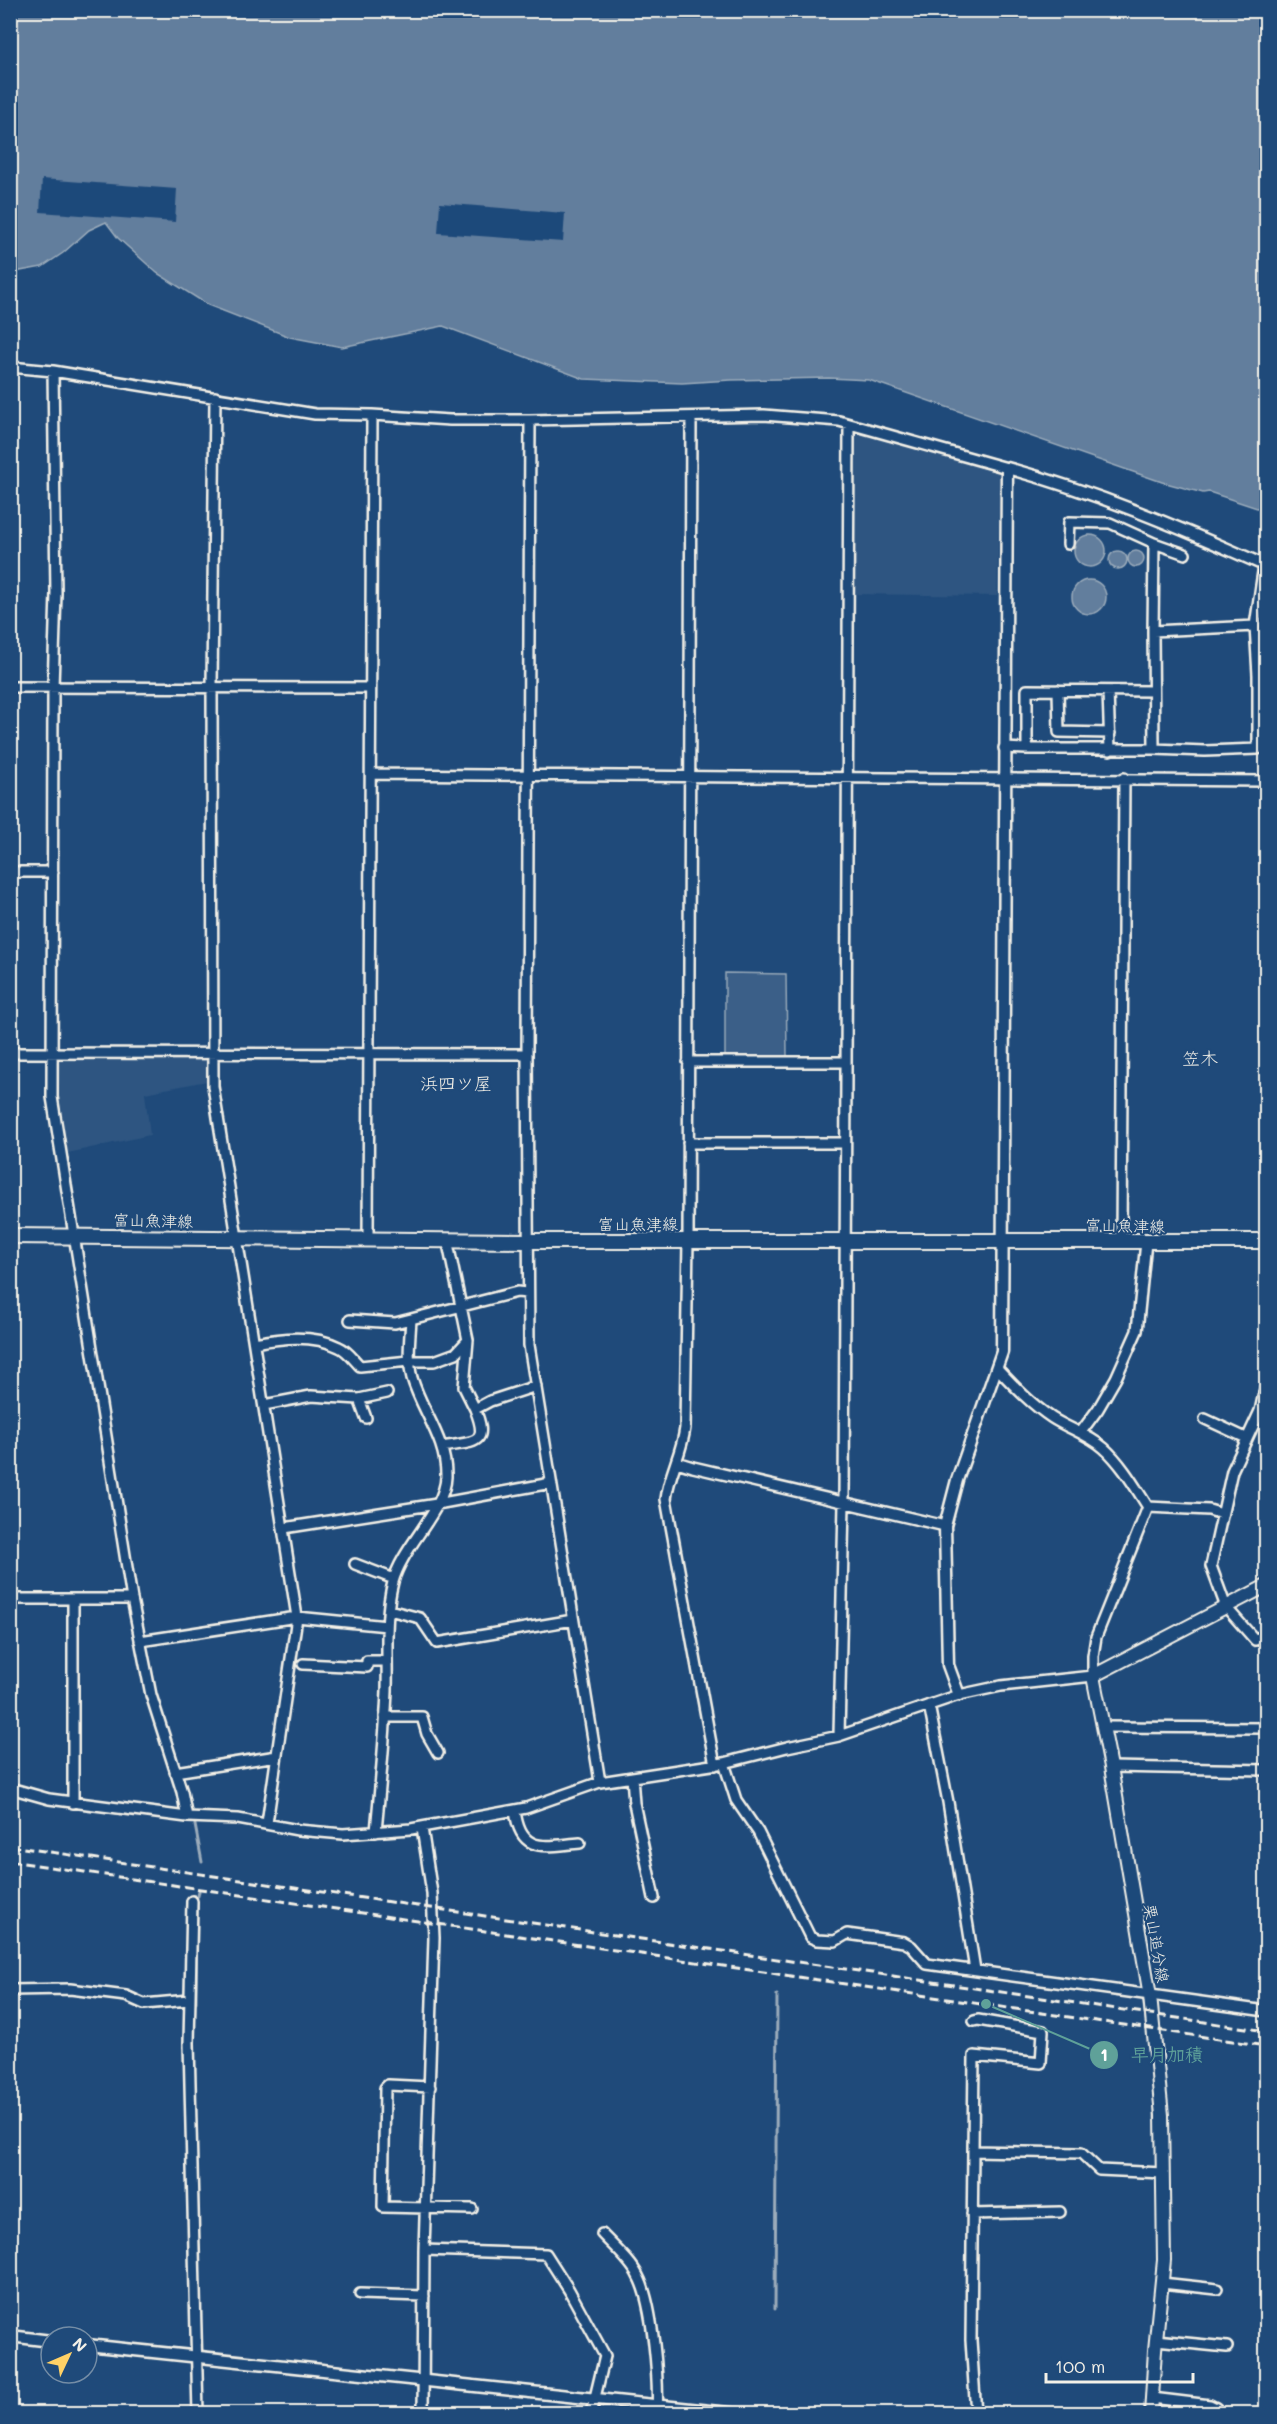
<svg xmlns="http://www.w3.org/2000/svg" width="1277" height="2424" font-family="Mali,'Klee One',sans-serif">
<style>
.built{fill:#2d5581}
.green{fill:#3a5f88;stroke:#97a8b8;stroke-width:1.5}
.water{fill:#627e9d;stroke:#9cacbb;stroke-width:1.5}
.pier{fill:#1f4a7a}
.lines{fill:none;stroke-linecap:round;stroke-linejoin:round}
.stream{stroke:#9cacbb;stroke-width:3}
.minor-casing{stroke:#f4f1e8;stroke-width:14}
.tertiary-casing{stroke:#f4f1e8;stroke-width:15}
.secondary-casing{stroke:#f4f1e8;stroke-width:16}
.primary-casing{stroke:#f4f1e8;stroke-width:18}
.minor{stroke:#1f4a7a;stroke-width:9}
.tertiary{stroke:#1f4a7a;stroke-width:10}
.secondary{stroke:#1f4a7a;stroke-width:12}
.primary{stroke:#1f4a7a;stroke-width:14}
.rail{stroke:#f4f1e8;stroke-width:3;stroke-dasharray:9 4.5;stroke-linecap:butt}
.labels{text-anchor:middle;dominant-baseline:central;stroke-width:4.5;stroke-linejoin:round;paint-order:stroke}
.street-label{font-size:16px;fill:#f4f1e8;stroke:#1f4a7a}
.neighbourhood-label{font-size:18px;fill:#f4f1e8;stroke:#1f4a7a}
.leader{fill:none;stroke:#5fa199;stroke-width:2}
.callout-dot{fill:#5fa199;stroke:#1f4a7a;stroke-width:2}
.mark-label{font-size:18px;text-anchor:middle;font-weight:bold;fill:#fff}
.callout-label{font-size:18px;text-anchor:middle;font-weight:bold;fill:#5fa199;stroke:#1f4a7a;stroke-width:4.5;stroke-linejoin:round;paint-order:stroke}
</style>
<rect width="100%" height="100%" fill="#1f4a7a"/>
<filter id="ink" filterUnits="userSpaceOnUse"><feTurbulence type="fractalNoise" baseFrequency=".0167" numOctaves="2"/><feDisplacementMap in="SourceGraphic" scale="12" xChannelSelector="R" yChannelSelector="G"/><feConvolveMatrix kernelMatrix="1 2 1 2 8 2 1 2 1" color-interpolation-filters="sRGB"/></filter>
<g filter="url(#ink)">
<!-- built -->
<path class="built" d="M854,429L925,447L1000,472L997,596L852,594Z
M209,1057L207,1081L145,1093L150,1135L68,1153L56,1096L57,1058Z"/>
<!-- green -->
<path class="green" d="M725,973L786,974L787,1056L725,1057Z"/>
<!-- water -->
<path class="water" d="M10,11H1266V511L1209,492L1203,493L1162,482L869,380L829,378L731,380L682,383L584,379L443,326L342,347L290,337L208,305L157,273L118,238L106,222L89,230L63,253L42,267L15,272L11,271Z
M1074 551a16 16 0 1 1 32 0a16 16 0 1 1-32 0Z
M1128 559a8 8 0 1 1 16 0a8 8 0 1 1-16 0Z
M1109 560a9 9 0 1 1 18 0a9 9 0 1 1-18 0Z
M1072 597a17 17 0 1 1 34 0a17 17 0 1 1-34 0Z"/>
<!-- pier -->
<path class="pier" d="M42,179L177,189L175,222L40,212Z
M440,203L565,213L563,242L438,233Z"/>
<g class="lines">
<!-- stream -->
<path class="stream" d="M195,1825L202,1862
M198,1896L199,1891
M1142,1989L1150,2052
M196,2002L197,1907
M1155,2104V2119
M775,2309L777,1995"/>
<!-- minor casing -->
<g class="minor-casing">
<path id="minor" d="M10,367L53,371L315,414L372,415L450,420H530L764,415L839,421L1007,468
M53,371L56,593L53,687L52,1097L132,1599L151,1695L182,1792L187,1817
M215,397L212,687L213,1086L297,1617L267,1823
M691,418L688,1240L685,1428C682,1453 669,1474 666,1499L715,1765
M530,420L527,1054L529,1345L600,1782
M1068,544L1069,522L1110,523L1154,543
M1185,554L1154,543L1153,631L1255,626L1264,565
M1153,631L1154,749L1205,751L1258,749V675L1255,626
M10,687L370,688
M1058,690L1059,732L1110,733
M1108,691L1110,750
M1004,748L1027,749V690L1153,691
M1027,749H1154
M371,774L1266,781
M10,872H53
M10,1053L527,1054
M688,1062H845
M688,1143H845
M368,1237L372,415
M1121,1241L1124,778
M350,1320L395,1323L411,1319
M468,1340L464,1387L475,1409L490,1401L536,1386
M254,1343C281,1338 313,1334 339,1347C347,1350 354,1360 360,1366L409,1361H434L456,1353L468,1340L447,1239
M997,1368C1014,1386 1031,1404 1052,1418C1069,1429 1088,1434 1104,1448C1122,1464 1135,1487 1148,1507
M1266,1384L1260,1411L1232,1471L1211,1566L1226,1607L1255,1640L1266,1634
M359,1399L366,1418
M264,1405L311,1396L359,1399L387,1393
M1205,1419L1246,1438
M1081,1432L1098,1409L1116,1378L1137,1331L1146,1242
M442,1447C473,1441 490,1447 475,1409
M677,1462L693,1467L945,1526
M1148,1507L1209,1510L1222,1514
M284,1528L437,1504L551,1483
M355,1564L394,1579
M10,1599H132
M389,1610L420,1618L437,1643L573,1620
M140,1641L297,1617L387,1626
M303,1664L367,1667V1661H387
M929,1705L948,1802L975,1970
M385,1717H422L427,1734L438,1753
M1104,1727L1266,1728
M839,1736L844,1503L849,424
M724,1763L736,1800L758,1832L810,1937L817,1940L835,1941L847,1934L904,1942L911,1946L927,1964L1266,2011
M1111,1767L1266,1770
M175,1772L277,1756
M632,1777L634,1803L654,1898
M10,1788L49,1799L187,1817L238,1819L298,1830L343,1834L411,1829L526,1808L600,1782L724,1763L787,1747L839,1736L959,1695L1001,1686L1093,1676V1656L1096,1637L1148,1507
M73,1803V1599
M515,1810C520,1855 545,1846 580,1843
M422,1828L432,1893L434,1938L424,2250L423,2414
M376,1832C380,1786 385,1738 387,1691C388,1655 384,1617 393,1582C402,1547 445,1510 446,1477C447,1440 422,1412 412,1378C407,1359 410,1338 411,1319L517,1292L527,1293
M192,1901L189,2043L198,2414
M10,1990L70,1989L126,1996L144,2004L189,2000
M974,2021L978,2020L1043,2031L1041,2063L974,2056L971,2340L976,2414
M430,2087L388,2085L385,2088L383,2207L472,2209
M973,2151L1081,2153L1099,2170L1163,2173
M972,2214L1060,2212
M602,2234C614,2247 631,2261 638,2276C653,2303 659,2382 657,2414
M424,2250L546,2254L569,2290L605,2356L591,2414
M1162,2283L1217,2289
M360,2294L424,2296
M1156,2340L1227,2347
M1152,2398L1210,2405L1216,2408L1217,2414"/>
</g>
<!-- tertiary casing -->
<g class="tertiary-casing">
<path id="tertiary" d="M959,1695L948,1665L945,1526L957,1480L1002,1352L1007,468C1098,493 1181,528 1266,566
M10,2336L51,2341
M87,2345L738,2414"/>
</g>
<!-- secondary casing -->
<g class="secondary-casing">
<path id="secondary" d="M1151,2414L1155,2350L1164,2260L1162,2115L1150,1996L1111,1767L1093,1676L1266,1586"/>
</g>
<!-- primary casing -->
<g class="primary-casing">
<path id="primary" d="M10,1236L527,1241H1266"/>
</g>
<!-- minor -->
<use href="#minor" class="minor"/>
<!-- tertiary -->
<use href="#tertiary" class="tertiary"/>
<!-- secondary -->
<use href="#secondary" class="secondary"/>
<!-- primary -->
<use href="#primary" class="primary"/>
<!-- rail -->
<path class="rail" d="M10,1846L1266,2031
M10,1861L1266,2046"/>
</g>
</g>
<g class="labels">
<!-- street labels -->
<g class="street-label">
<text transform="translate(153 1220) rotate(1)">富山魚津線</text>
<text x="638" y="1223">富山魚津線</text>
<text transform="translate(1125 1225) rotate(1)">富山魚津線</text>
<text transform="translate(1157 1943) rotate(80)">栗山追分線</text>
</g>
<!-- neighbourhood labels -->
<g class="neighbourhood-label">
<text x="1200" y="1058">笠木</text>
<text x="456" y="1083">浜四ツ屋</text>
</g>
</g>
<!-- callouts -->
<path class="leader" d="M986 2004L1104 2055"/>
<g class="callout-dot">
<circle cx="986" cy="2004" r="6"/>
<circle cx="1104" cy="2055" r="15"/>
</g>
<g class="mark-label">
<text x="1104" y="2061">1</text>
</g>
<g class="callout-label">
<text x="1167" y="2061">早月加積</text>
</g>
<!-- margin -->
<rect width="1277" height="2424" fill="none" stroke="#1f4a7a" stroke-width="36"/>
<rect x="18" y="18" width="1241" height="2388" fill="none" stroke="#f4f1e8" stroke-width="2" filter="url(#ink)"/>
<!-- north arrow -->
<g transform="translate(69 2355) rotate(46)"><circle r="28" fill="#1f4a7a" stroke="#748da6" stroke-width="1.5"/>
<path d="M0-4.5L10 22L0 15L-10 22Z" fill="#ffd166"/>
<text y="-9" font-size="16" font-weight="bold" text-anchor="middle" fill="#f4f1e8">N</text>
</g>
<!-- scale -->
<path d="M1046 2373v9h147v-9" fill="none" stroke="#f4f1e8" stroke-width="3"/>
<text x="1055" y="2373" font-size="18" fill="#f4f1e8" stroke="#1f4a7a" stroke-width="4.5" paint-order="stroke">100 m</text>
</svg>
